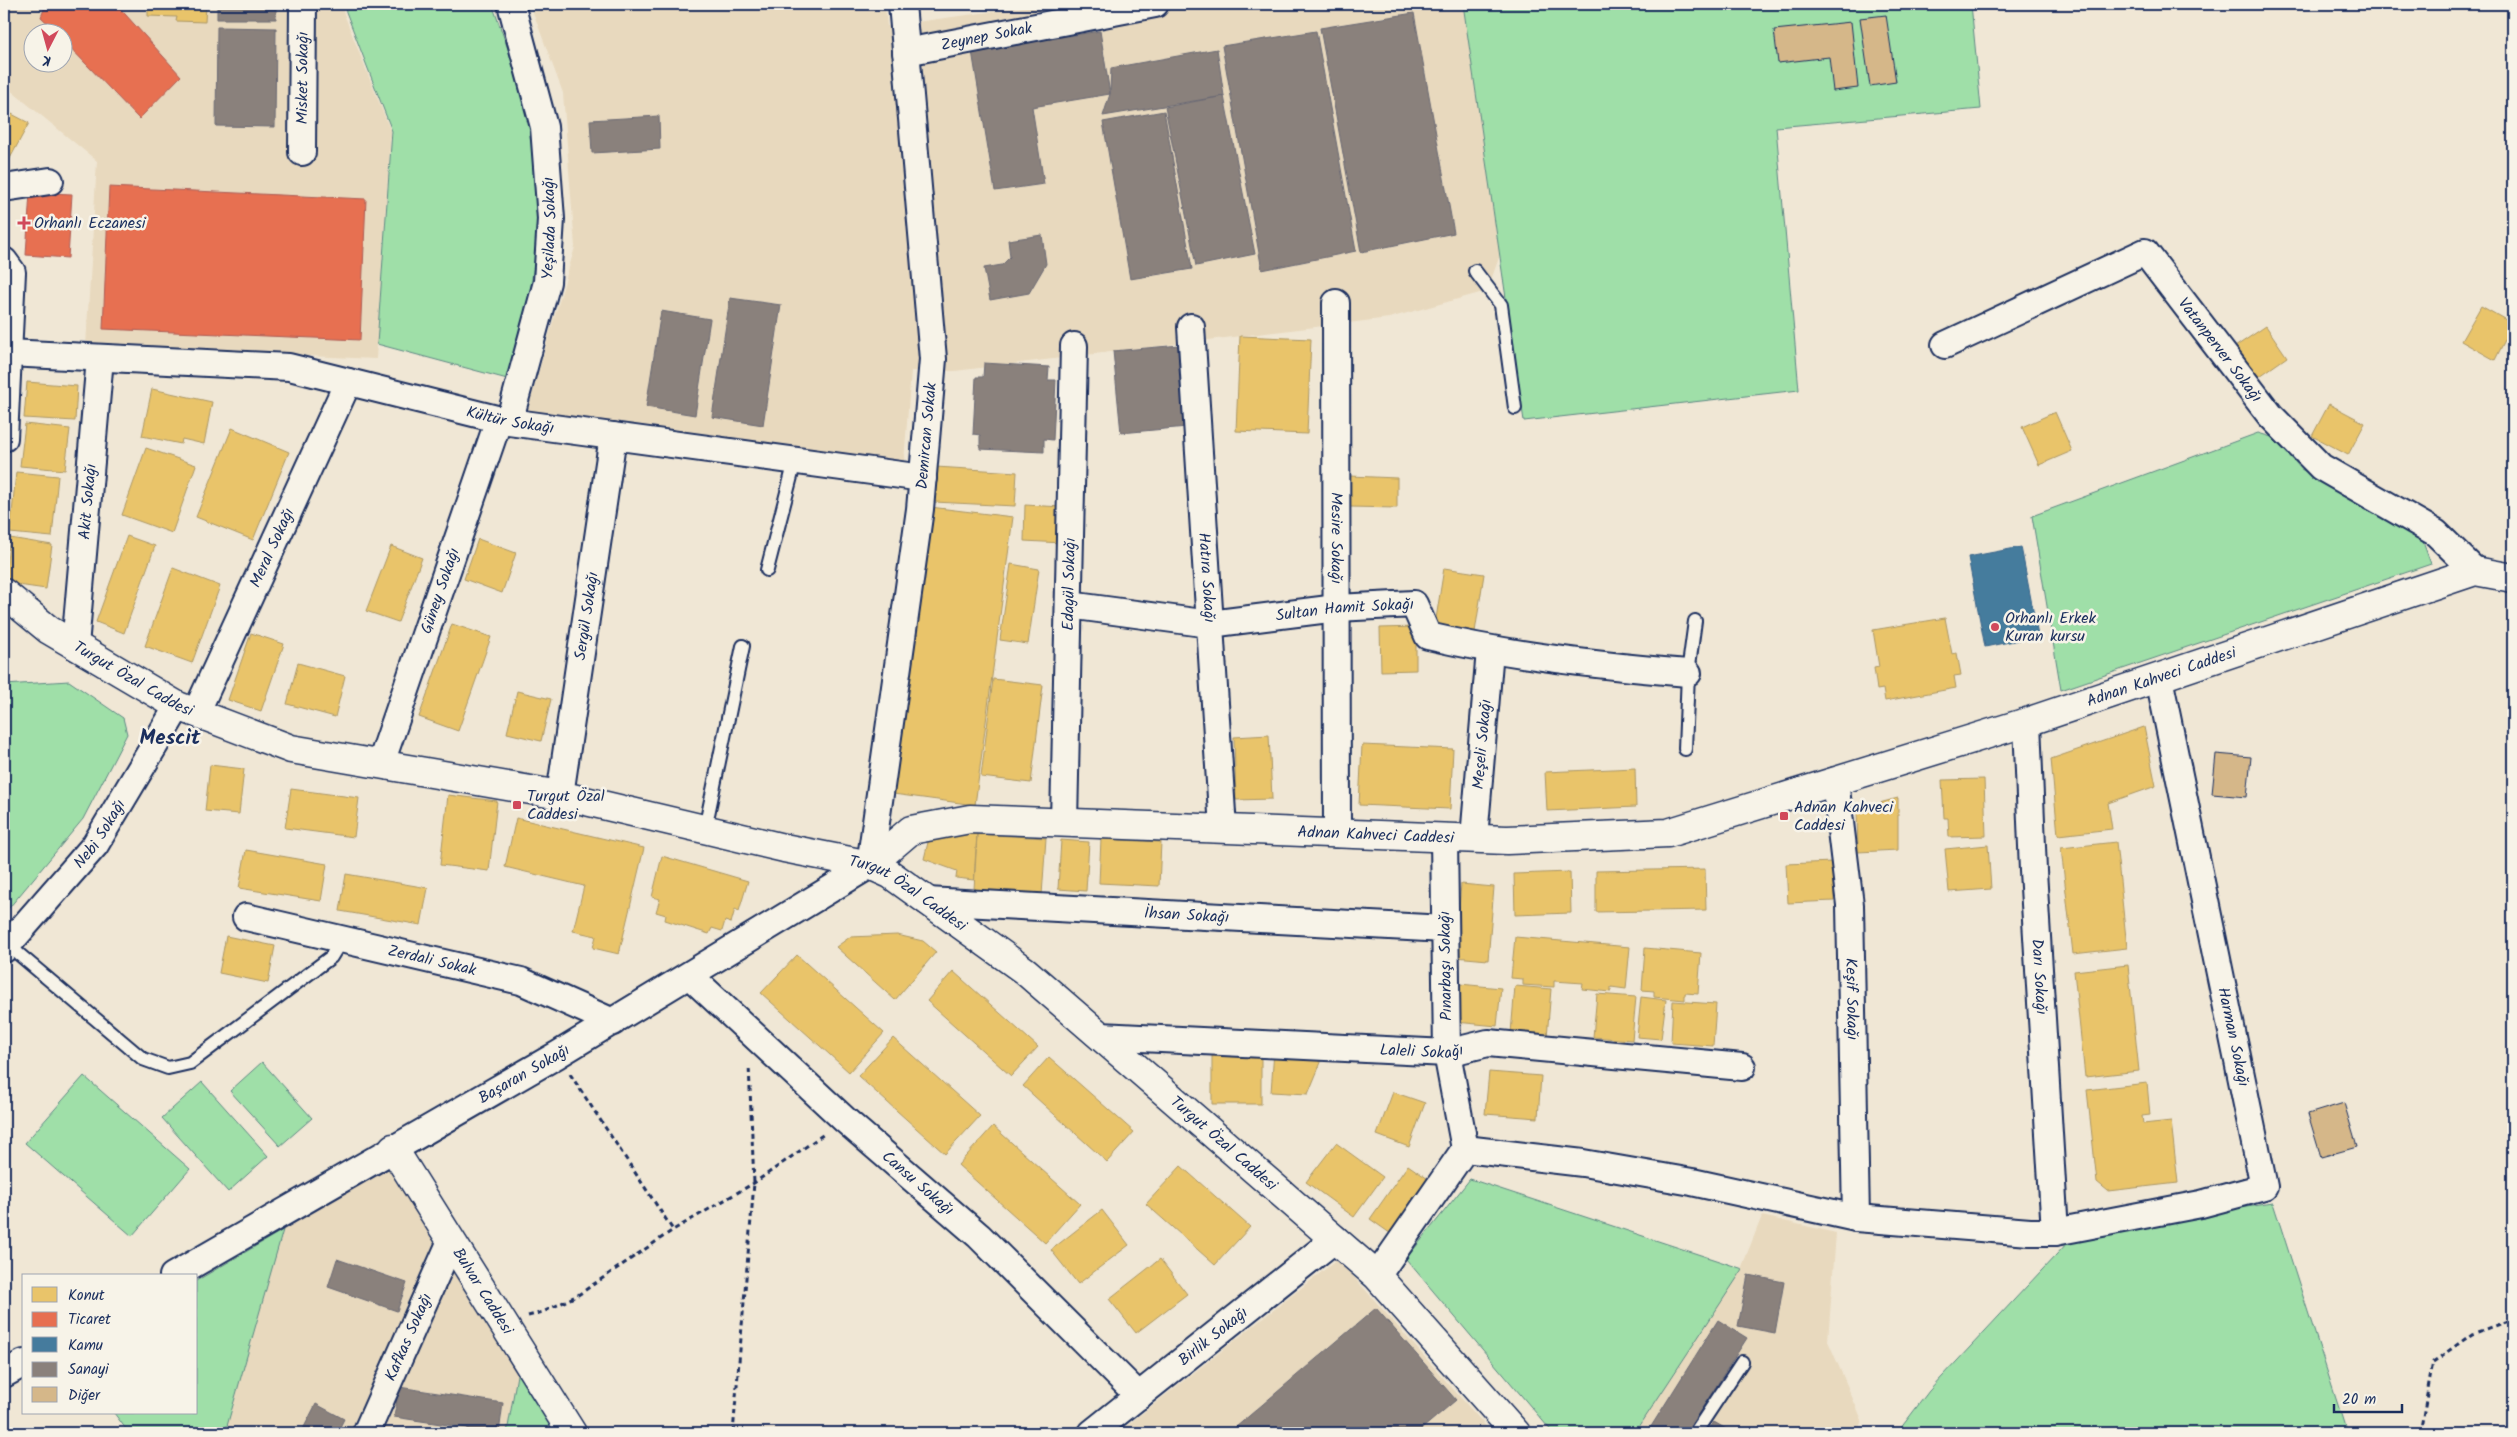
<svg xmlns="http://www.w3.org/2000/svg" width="2517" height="1437" font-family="Kalam,sans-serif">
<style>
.built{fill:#e8d9be;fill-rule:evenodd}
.green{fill:#9fdfa8;stroke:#5d8783}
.homes{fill:#e9c46a;stroke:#ab9766}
.shops{fill:#e76f51;stroke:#aa5c55}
.public{fill:#457b9d;stroke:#38648a}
.industry{fill:#8a817c;stroke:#696873}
.building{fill:#d5b789;stroke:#1b2f5e}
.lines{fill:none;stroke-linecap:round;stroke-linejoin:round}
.service-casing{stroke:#1b2f5e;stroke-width:16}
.minor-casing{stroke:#1b2f5e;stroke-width:30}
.tertiary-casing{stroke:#1b2f5e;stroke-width:31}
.path{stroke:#1b2f5e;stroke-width:3;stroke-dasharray:5 4;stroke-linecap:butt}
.service{stroke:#f7f3e8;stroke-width:12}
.minor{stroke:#f7f3e8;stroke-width:26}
.tertiary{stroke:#f7f3e8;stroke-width:28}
.poi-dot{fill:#d1495b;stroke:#f7f3e8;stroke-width:2}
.labels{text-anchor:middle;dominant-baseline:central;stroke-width:5;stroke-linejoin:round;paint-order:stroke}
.street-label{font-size:16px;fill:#1b2f5e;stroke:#f7f3e8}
.poi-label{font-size:16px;fill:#1b2f5e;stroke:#f7f3e8;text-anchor:start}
.district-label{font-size:21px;font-weight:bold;fill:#1b2f5e;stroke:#f7f3e8}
</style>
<rect width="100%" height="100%" fill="#f0e7d5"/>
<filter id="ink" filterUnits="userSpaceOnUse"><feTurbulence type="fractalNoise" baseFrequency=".02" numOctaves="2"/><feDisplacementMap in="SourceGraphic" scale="10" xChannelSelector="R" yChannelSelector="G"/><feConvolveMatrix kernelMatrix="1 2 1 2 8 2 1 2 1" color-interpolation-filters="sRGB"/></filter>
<g filter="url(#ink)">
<!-- built -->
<path class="built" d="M8,4H340L391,132L376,359L86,346L97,161L4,85V15ZM32,32H62V62H32Z
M530,4H885L887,26L1047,4H1463L1500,255L1487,291L1389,318L955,371H911L904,462L525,417L575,247L563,93Z
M388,1164L518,1369L507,1433H225L283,1230Z
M1762,1216L1836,1233L1828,1341L1862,1420L1857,1433H1633L1741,1269Z
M1338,1259L1492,1433H1117L1134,1420Z"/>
<!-- green -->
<path class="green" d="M343,4H492L529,108L540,218L530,294L511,380L377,344L392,131Z
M1463,4H1971L1981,109L1776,127L1799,390L1524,421Z
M2258,433L2275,438L2301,469L2419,531L2431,564L2061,690L2032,516Z
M69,681L123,718L127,734L83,819L4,914V685Z
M262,1062L312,1118L280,1146L230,1091Z
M84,1076L190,1169L132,1236L25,1143Z
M202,1082L268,1156L228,1192L162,1118Z
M1470,1179L1743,1269L1635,1433H1553L1406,1259Z
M2273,1203L2347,1433H1897L1929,1391L2070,1240L2086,1232Z
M283,1230L225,1433H129L114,1413H196V1281Z
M518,1369L555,1433H507Z"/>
<!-- homes -->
<path class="homes" d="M148,4H206L205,22L176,21L177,17L148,16Z
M977,4H998L977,6Z
M4,110L29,123L7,164L4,162Z
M2481,306L2513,324L2495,360L2461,341Z
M2266,326L2287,357L2257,378L2235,347Z
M1240,336L1311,339L1307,434L1236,431Z
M27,382L77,386L75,421L24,418Z
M152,389L212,402L204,444L182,439L181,444L142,436Z
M2329,404L2365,423L2348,455L2312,436Z
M2055,412L2072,451L2039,465L2022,427Z
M25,424L70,429L65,470L20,466Z
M232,428L289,452L253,540L196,517Z
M146,448L196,465L172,533L122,515Z
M936,467L1017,472L1015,506L934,502Z
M16,472L58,476L52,537L10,533Z
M1350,476L1397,478V508L1350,507Z
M1025,505L1063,507L1062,543L1024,541Z
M930,507L1013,517L975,805L893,794Z
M127,536L155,546L124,633L96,622Z
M10,538L52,545L46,589L4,583Z
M478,539L516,553L502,593L464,579Z
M391,546L422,558L398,622L366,611Z
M1011,564L1039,569L1028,644L1000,640Z
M173,568L220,586L192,663L145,646Z
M1444,568L1484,574L1475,632L1435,625Z
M1945,618L1952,654L1957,653L1961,675L1954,676L1956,688L1885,701L1883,689L1877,690L1874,668L1879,667L1873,630Z
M452,624L491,637L458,731L419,717Z
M1416,627V670L1381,671L1380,628Z
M251,633L284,644L261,711L228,700Z
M298,663L345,676L335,717L287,704Z
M993,679L1043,685L1031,783L981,777Z
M517,691L551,699L541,741L507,733Z
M2144,727L2156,786L2108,803L2112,829L2058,835L2051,759Z
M1269,735L1272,799L1236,800L1234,737Z
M1362,745L1453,749L1450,809L1359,805Z
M210,765L244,769L239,814L205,811Z
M1635,768L1636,807L1547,811L1545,772Z
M1984,779L1986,836L1949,837L1948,818H1944L1942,780Z
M291,789L359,798L354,837L285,828Z
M448,795L497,801L489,871L440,865Z
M1898,798V850L1858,852L1857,809Z
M516,818L644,848L619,954L593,948L596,936L573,931L584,886L505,867Z
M931,830L977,834L974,880L956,878L957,871L924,859Z
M977,834L1046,838L1042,895L974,890Z
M1101,839L1161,842L1159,886L1099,883Z
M1061,840L1089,842L1086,891L1058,889Z
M2116,842L2127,948L2073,954L2061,848Z
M1988,845L1991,889L1949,892L1945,849Z
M246,850L327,864L321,901L239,888Z
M662,856L748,881L739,911L735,909L731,923L725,921L722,931L712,928L709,934L665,920L666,915L656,912L660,899L652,897Z
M1832,862L1834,901L1788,903L1786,864Z
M1705,869L1706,910L1596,912V871Z
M1570,872L1571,913L1515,915L1514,874Z
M346,874L428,888L421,925L340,911Z
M1461,884L1494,887L1488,960L1455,957Z
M897,935L923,941L936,952L895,1000L836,947L850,937Z
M226,936L275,946L268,983L219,973Z
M1515,937L1630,947L1626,989L1611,987V992L1582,989L1583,983L1554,981V987L1523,985V979L1511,978Z
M1645,948L1701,953L1698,994L1685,993V1000L1654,997V991L1642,990Z
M797,955L884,1033L849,1072L761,993Z
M2128,965L2139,1071L2085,1077L2074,971Z
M953,971L1038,1047L1011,1076L927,1001Z
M1460,984L1501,988L1497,1026L1456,1022Z
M1515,986L1551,989L1547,1037L1511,1033Z
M1597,994L1636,997L1632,1040L1593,1037Z
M1641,997L1666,1000L1661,1039L1637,1037Z
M1673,1001L1716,1004L1713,1046L1671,1043Z
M893,1038L980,1116L945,1154L858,1076Z
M1212,1047H1261V1104H1212Z
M1274,1051L1324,1055L1308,1094L1271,1092Z
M1049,1057L1134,1132L1107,1162L1023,1086Z
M1489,1072L1541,1076L1538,1118L1485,1114Z
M2147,1083L2150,1115L2142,1116L2143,1124L2171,1121L2178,1183L2108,1191L2097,1182L2087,1090Z
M1393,1092L1425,1103L1409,1147L1377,1135Z
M993,1126L1080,1204L1045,1243L958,1165Z
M1336,1143L1383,1177L1354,1217L1306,1182Z
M1408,1165L1431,1181L1394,1236L1370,1219Z
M1181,1166L1250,1227L1215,1265L1146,1204Z
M1102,1210L1129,1245L1078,1284L1051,1250Z
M1160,1259L1187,1294L1136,1333L1109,1299Z"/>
<!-- shops -->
<path class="shops" d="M46,4H116L181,76L139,119L62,39V32H57L41,17Z
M109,187L366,199L360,340L103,329Z
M30,192L72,194L68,258L26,255Z"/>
<!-- public -->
<path class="public" d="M2021,547L2038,636L1985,647L1968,557Z"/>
<!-- industry -->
<path class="industry" d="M217,4H276V19H217Z
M1414,13L1454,233L1361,252L1320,28Z
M217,27L276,28L275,127L216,126Z
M1100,31L1110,94L1032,107L1044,184L995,191L972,51Z
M1316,31L1356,251L1262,270L1222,46Z
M1217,49L1224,96L1103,116L1110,94L1111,68Z
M1224,96L1255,254L1196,266L1165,107Z
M1164,111L1192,269L1130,279L1103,122Z
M659,116L660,149L592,153L590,120Z
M1042,235L1046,264L1029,293L990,300L984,268L1002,265L1010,257L1008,240Z
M730,298L781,305L763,425L712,417Z
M661,311L710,319L695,415L646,407Z
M1180,345L1187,427L1121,433L1113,351Z
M984,363L1049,367L1048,380H1056L1053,440L1044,439V452L980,449V435L973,434L976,377H983Z
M337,1259L407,1283L397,1311L328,1287Z
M1748,1275L1784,1282L1775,1333L1738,1326Z
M1376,1308L1456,1400L1417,1433H1229Z
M1718,1320L1747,1338L1686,1433H1647Z
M399,1387L503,1403L499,1433H467L468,1428L394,1417Z
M316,1404L344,1419L337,1433H301Z
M1714,1422L1733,1433H1707Z"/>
<!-- building -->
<path class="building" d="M1886,15L1896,82L1870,86L1860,18Z
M1851,22L1858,88L1833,91L1829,57L1778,63L1774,30Z
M2216,754L2251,757L2247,797L2212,794Z
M2344,1103L2357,1147L2321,1157L2308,1114Z"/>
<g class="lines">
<!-- service casing -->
<g class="service-casing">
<path id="service" d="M1475,271L1501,305L1515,408
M767,570L795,461
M1685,749L1688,673L1695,621
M705,829L743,646
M8,945L143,1059L168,1068L190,1063L331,957L342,939
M1695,1433L1742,1362"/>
</g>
<!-- minor casing -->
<g class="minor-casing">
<g id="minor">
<path id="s1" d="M906,52L1155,4"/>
<path id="s2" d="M302,152L303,4"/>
<path d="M4,188L50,181"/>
<path d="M4,261L12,272L4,438"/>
<path id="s3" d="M1336,303L1337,834"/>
<path id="s4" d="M1191,327L1223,829"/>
<path id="s5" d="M1945,345L2145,252L2270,415L2321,467L2436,533L2475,571"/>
<path id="s6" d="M8,353L289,367L509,422L923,478"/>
<path id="s7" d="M509,422L547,282L551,219L544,127L511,4"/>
<path id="s8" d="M1069,605L1210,624L1337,608L1414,604L1428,636C1514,656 1600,666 1688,673"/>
<path id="s9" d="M75,646L100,358"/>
<path id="s10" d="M196,713L348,382"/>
<path id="s11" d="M2027,722L2033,871L2055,1232"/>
<path id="s12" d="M381,763L499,419"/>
<path id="s13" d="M1835,781L1850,905L1856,1218"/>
<path id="s14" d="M560,795L613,436"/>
<path id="s15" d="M1064,823L1074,346"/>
<path id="s16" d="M1474,838L1490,650"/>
<path id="s17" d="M927,901L1445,929"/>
<path id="s18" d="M246,917L521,981L613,1022"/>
<path id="s19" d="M4,949L95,845L178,706"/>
<path id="s20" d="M690,976L845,1120L979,1236L1139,1396"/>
<path id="s21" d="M1100,1036L1447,1053L1488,1043L1742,1067"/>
<path d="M1465,1149L1583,1163L1692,1182L1856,1218L2030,1232H2055L2201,1204L2264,1187L2159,678"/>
<path id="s22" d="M173,1276L557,1055L870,865L920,509L933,359L902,4"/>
<path d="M1377,1276L1465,1149L1447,1053L1444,838"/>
<path d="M4,1374L24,1363"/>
<path id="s23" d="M366,1433L451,1241"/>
<path id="s24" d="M1092,1433L1335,1239"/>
</g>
</g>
<!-- tertiary casing -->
<g class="tertiary-casing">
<g id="tertiary">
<path id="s25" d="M4,593L49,630L178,706L291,749L560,795L784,848L870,865L890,874L1025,971L1377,1276L1516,1433"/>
<path id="s26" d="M870,865L911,830L970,819L1507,840L1668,833L2027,722L2475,571L2513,578"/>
<path id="s27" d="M393,1148L572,1433"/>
</g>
</g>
<!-- path -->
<path class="path" d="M570,1074L673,1230
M528,1316L543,1312L578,1295L673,1230L754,1183L824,1134
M733,1433L754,1183L749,1065
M2420,1433L2433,1362L2472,1334L2513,1319"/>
<!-- service -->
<use href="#service" class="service"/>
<!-- minor -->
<use href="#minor" class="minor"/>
<!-- tertiary -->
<use href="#tertiary" class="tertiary"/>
</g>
</g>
<!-- markers -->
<g class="poi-dot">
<path d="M21.5 215.5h5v5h5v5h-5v5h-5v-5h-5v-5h5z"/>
<circle cx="1995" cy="627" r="5"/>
<rect x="512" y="800" width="10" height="10" rx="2.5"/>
<rect x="1779" y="811" width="10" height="10" rx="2.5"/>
</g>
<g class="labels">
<!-- street labels -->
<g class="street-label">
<text stroke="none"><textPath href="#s1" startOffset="82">Zeynep Sokak</textPath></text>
<text stroke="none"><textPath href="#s2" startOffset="74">Misket Sokağı</textPath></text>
<text stroke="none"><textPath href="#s7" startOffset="199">Yeşilada Sokağı</textPath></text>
<text stroke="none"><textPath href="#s5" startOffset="344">Vatanperver Sokağı</textPath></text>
<text stroke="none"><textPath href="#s6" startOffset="509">Kültür Sokağı</textPath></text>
<text stroke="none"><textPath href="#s22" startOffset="1242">Demircan Sokak</textPath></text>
<text stroke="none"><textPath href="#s9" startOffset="145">Akit Sokağı</textPath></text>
<text stroke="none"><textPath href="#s3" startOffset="235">Mesire Sokağı</textPath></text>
<text stroke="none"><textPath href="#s10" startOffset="182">Meral Sokağı</textPath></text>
<text stroke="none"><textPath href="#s4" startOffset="251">Hatıra Sokağı</textPath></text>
<text stroke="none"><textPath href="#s15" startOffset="239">Edagül Sokağı</textPath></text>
<text stroke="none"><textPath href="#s12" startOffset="182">Güney Sokağı</textPath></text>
<text stroke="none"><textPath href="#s8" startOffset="278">Sultan Hamit Sokağı</textPath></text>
<text stroke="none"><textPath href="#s14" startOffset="181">Sergül Sokağı</textPath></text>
<text stroke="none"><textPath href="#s26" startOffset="1330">Adnan Kahveci Caddesi</textPath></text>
<text stroke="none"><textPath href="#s25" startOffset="156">Turgut Özal Caddesi</textPath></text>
<text stroke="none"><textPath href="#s16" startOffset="94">Meşeli Sokağı</textPath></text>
<text stroke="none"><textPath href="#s19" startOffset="150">Nebi Sokağı</textPath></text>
<text stroke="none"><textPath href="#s26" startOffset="520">Adnan Kahveci Caddesi</textPath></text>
<text stroke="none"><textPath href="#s25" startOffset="966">Turgut Özal Caddesi</textPath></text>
<text stroke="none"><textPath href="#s17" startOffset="260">İhsan Sokağı</textPath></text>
<text stroke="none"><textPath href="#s18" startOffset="191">Zerdali Sokak</textPath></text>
<text transform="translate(1446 966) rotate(-91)">Pınarbaşı Sokağı</text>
<text stroke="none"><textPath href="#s11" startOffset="255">Darı Sokağı</textPath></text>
<text stroke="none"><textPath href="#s13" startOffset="219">Keşif Sokağı</textPath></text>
<text transform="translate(2233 1037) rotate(78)">Harman Sokağı</text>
<text stroke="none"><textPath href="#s21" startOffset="322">Laleli Sokağı</textPath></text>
<text stroke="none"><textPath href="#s22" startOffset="405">Başaran Sokağı</textPath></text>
<text stroke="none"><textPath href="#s25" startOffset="1371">Turgut Özal Caddesi</textPath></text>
<text stroke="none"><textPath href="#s20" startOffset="308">Cansu Sokağı</textPath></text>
<text stroke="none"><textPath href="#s27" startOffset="169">Bulvar Caddesi</textPath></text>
<text stroke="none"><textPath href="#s24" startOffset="155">Birlik Sokağı</textPath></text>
<text stroke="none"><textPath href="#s23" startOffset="105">Kafkas Sokağı</textPath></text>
</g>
<!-- poi labels -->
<g class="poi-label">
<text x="34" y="223">Orhanlı Eczanesi</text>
<text x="2005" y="618">Orhanlı Erkek<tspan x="2005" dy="18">Kuran kursu</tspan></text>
<text x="527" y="796">Turgut Özal<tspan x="527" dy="18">Caddesi</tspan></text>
<text x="1794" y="807">Adnan Kahveci<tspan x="1794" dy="18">Caddesi</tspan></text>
</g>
<!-- district labels -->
<g class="district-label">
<text x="170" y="738">Mescit</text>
</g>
</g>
<!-- margin -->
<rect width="2517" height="1437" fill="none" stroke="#f7f3e8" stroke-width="20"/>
<rect x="10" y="10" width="2497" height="1417" fill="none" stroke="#1b2f5e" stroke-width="2" filter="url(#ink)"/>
<!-- legend -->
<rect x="22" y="1274" width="175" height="140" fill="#f7f3e8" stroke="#9fa5b1"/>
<rect x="32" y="1287" width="25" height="15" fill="#e9c46a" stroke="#9fa5b1"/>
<text x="68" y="1300" font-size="15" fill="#1b2f5e">Konut</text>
<rect x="32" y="1312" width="25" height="15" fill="#e76f51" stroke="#9fa5b1"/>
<text x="68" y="1324" font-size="15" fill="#1b2f5e">Ticaret</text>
<rect x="32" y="1337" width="25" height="15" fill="#457b9d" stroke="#9fa5b1"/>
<text x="68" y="1350" font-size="15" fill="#1b2f5e">Kamu</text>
<rect x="32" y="1362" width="25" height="15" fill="#8a817c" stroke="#9fa5b1"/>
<text x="68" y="1374" font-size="15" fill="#1b2f5e">Sanayi</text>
<rect x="32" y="1387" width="25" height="15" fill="#d5b789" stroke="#9fa5b1"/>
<text x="68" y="1400" font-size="15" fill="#1b2f5e">Diğer</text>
<!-- north arrow -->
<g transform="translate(48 48) rotate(186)"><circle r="24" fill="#f7f3e8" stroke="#9fa5b1"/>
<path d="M0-4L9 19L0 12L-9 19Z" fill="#d1495b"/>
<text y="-8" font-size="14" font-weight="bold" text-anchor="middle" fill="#1b2f5e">K</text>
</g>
<!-- scale -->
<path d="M2334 1404v8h68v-8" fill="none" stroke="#1b2f5e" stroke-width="2.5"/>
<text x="2342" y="1404" font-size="15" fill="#1b2f5e" stroke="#f7f3e8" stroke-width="4" paint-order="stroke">20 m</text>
</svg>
